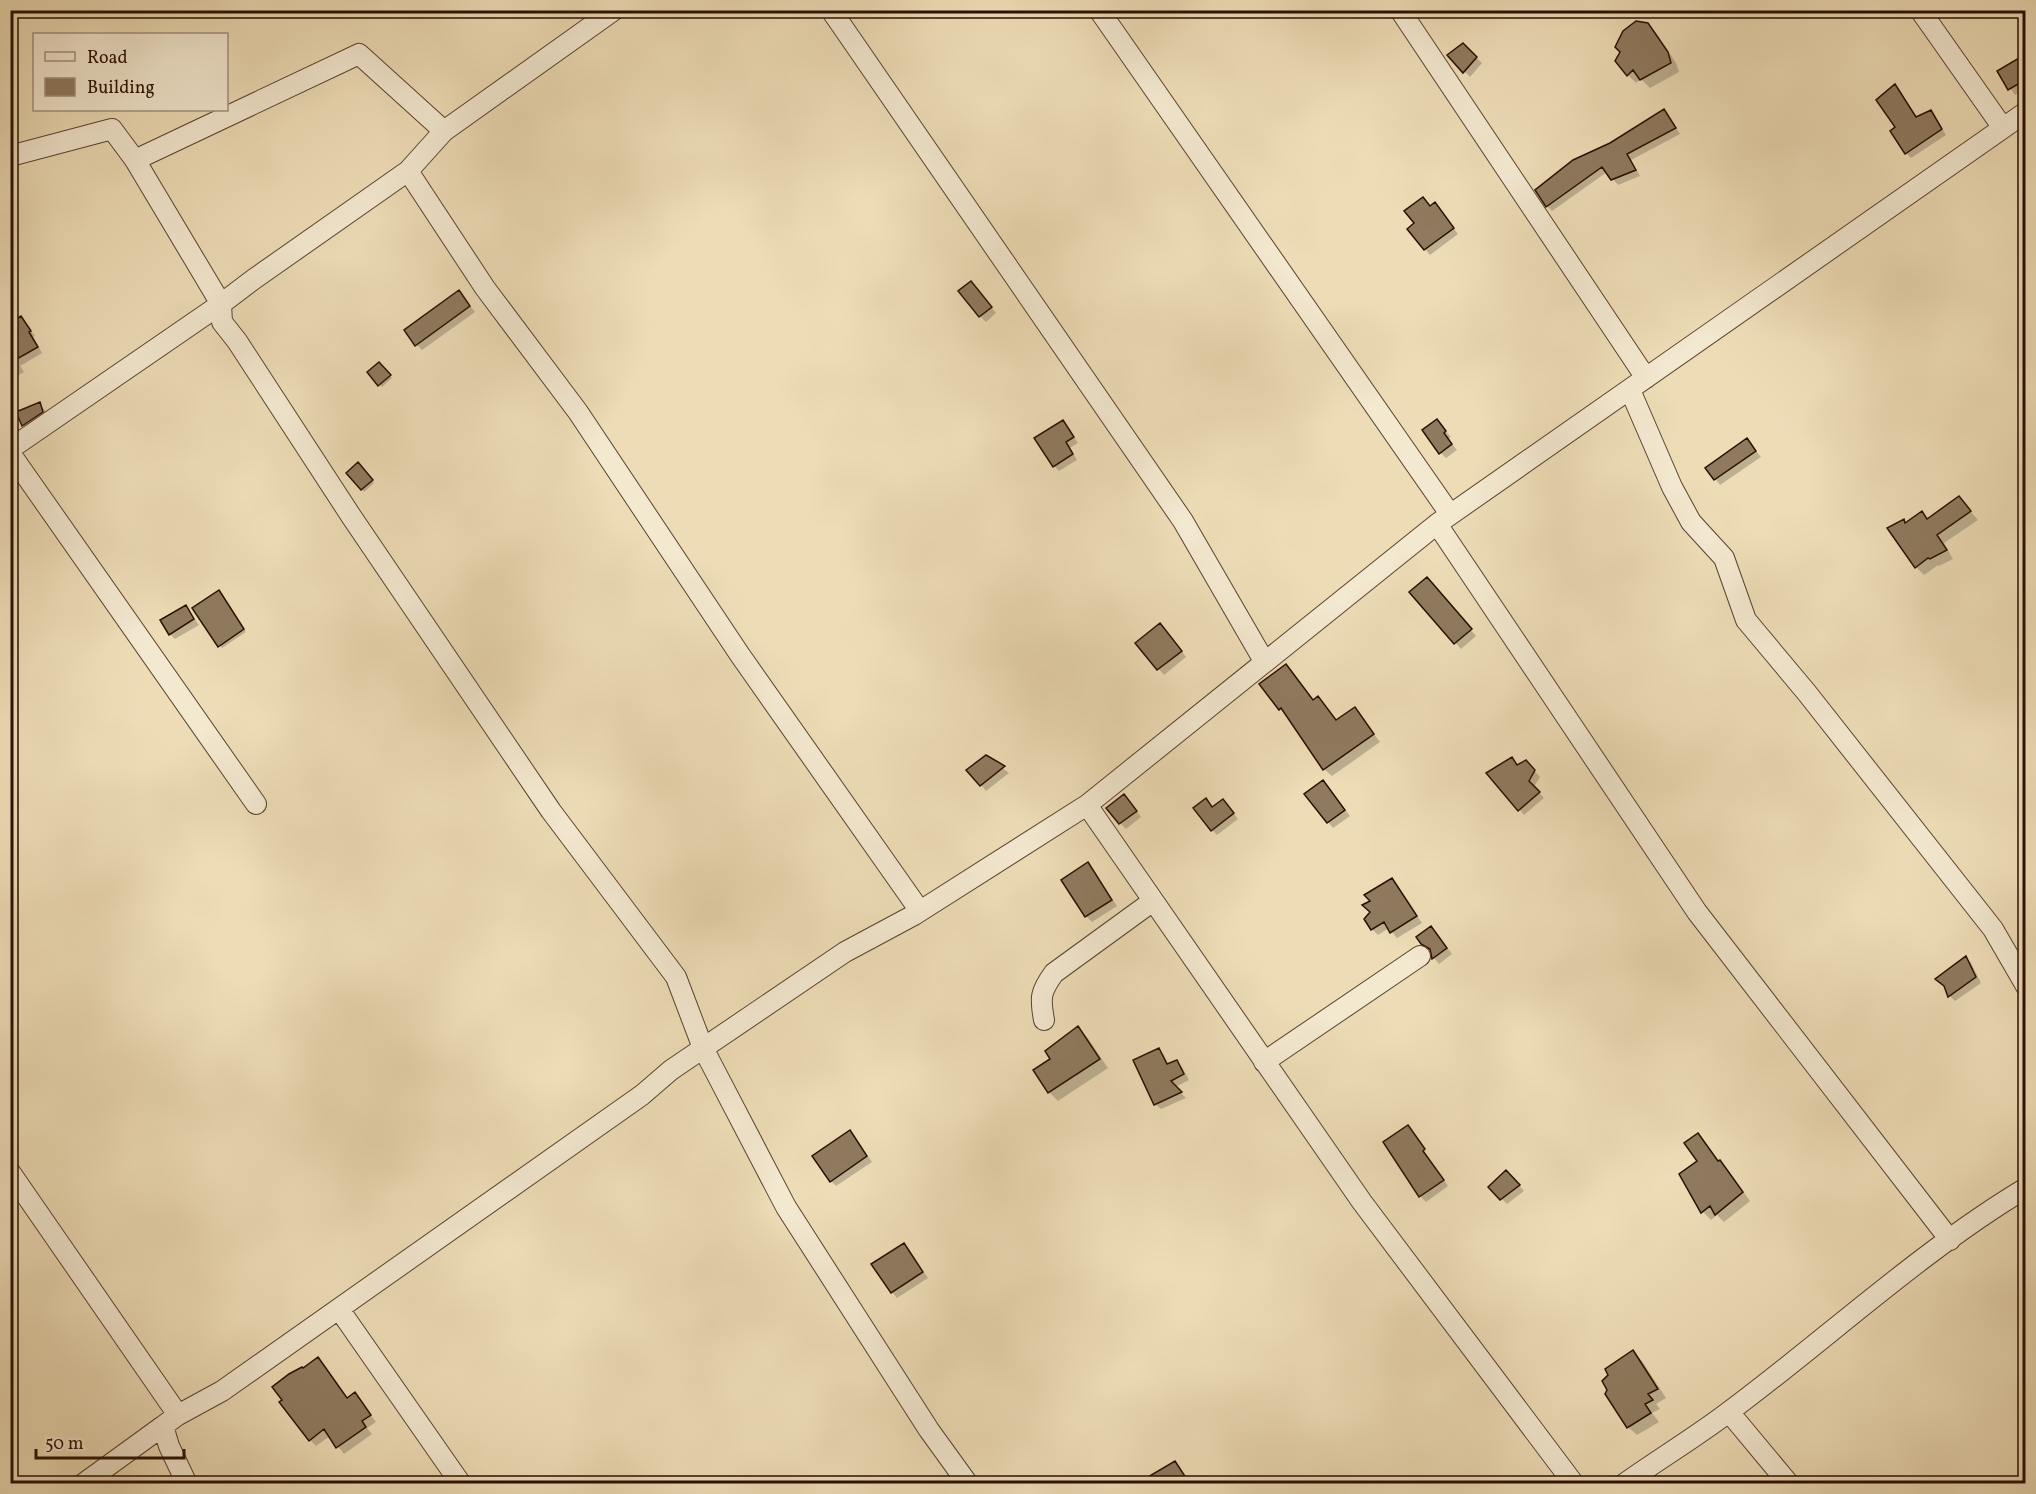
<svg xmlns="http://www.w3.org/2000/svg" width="2036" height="1494" font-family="Vollkorn,serif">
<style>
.shadow{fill:#0003}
.building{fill:#8f7a5f;stroke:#290f01;stroke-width:1.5}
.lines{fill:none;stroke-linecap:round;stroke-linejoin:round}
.minor-casing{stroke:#5a422e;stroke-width:22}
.minor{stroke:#f3e8d0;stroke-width:20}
</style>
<rect width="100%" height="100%" fill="#eddcb6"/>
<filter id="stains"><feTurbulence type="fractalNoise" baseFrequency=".00333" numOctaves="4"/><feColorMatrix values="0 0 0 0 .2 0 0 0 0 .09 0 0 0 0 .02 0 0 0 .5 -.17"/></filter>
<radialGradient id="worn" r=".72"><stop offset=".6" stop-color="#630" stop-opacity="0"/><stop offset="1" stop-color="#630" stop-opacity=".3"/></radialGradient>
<!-- shadow -->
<path class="shadow" d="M1647,25L1657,34L1676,63L1679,72L1650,88L1641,79L1636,83L1628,75Z
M1463,45L1482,63L1470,77L1449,55Z
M2019,60L2026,67V89L2015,95L1999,71Z
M1895,86L1917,118L1931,112L1946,135L1911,158L1906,153L1897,128Z
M1664,111L1680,134L1631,160L1640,176L1618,185L1607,172L1552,211L1547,206Z
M1430,207L1440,210L1458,234L1430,255L1425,249Z
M976,288L996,313L986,322L980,316Z
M459,292L475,312L422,350L417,345Z
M21,318L35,336L33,337L42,353L20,366L24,372L10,380V324Z
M379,364L392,378L382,387L369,372Z
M39,404L45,410L48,417L29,431L23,425L18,413Z
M1437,421L1451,437L1448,439L1457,450L1446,458L1441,453Z
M1063,422L1078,443L1070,448L1077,460L1059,471L1054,466Z
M1747,440L1761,457L1720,485L1707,468Z
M358,464L374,483L364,492L348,473Z
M1959,498L1978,520L1944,543L1953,559L1939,566L1938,565L1924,575L1916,567L1903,520L1907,524L1922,513L1929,519Z
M1432,584L1476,636L1461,649L1411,592Z
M221,595L246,632L222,648L194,608Z
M186,607L199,625L175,639L170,634Z
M1165,630L1186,657L1164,675L1137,643Z
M1262,685L1314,701L1318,698L1337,722L1355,709L1380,742L1332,776L1324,769L1288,716Z
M986,756L1009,773L986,791L981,785Z
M1512,759L1518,766L1526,762L1540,777L1534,787L1544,798L1524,815L1519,809Z
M1329,788L1350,816L1333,828L1328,822Z
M1130,801L1141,817L1126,829L1120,823Z
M1228,806L1238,819L1217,835L1212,830L1213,808Z
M1088,864L1117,906L1092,922L1086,916Z
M1392,879L1422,923L1397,938L1389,928L1378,935L1372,929V901Z
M1436,933L1452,954L1439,964L1434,958L1432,951L1422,943Z
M1966,958L1971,963L1981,983L1955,1001L1950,996Z
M1078,1028L1087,1037L1108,1068L1058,1101L1049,1092L1052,1059Z
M1159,1049L1164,1055L1169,1065L1176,1061L1182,1067L1189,1080L1175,1087L1186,1098L1161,1109L1155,1104Z
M1408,1127L1448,1186L1426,1202L1420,1196Z
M1698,1135L1719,1162L1728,1170L1750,1201L1724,1222L1717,1215L1711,1220L1703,1212L1681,1174L1699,1162Z
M855,1138L872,1162L836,1186L831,1181Z
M1512,1177L1524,1191L1507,1204L1490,1187Z
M904,1245L928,1278L897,1298L892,1292Z
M1633,1352L1642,1361L1666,1398L1656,1404L1660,1409L1652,1413L1659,1422L1637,1435L1628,1427L1610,1376Z
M318,1359L348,1399L355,1394L376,1422L367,1428L372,1434L344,1454L330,1436L316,1446L310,1440L303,1370Z"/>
<!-- building -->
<path class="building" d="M1636,21L1648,23L1668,52L1671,63L1640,80L1633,70L1627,76L1615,61L1620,52L1615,47L1623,31Z
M1463,43L1477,57L1463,73L1447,55Z
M2019,58L2025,69V80L2008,90L1997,71Z
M1895,84L1916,117L1931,110L1942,129L1905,154L1890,131L1895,127L1876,100Z
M1664,109L1676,128L1627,154L1636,170L1611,180L1602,167L1546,207L1535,190L1573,160L1610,143Z
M1423,197L1430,206L1435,202L1454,228L1424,250L1407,229L1414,223L1404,211Z
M971,281L992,307L979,317L958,291Z
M459,290L470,306L415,346L404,330Z
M21,316L31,331L29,332L38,347L10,363V323Z
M379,362L391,375L378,386L367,372Z
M40,402L43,412L22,426L16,412Z
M1437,419L1446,431L1444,433L1452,444L1439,454L1422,430Z
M1063,420L1074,437L1066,442L1073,454L1053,467L1034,438Z
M1747,438L1756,451L1714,480L1705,468Z
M358,462L373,480L361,490L346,473Z
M1959,496L1971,511L1937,535L1947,550L1930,559L1928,558L1915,568L1887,528L1904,519L1905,523L1922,511L1927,519Z
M1427,577L1472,629L1454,644L1409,592Z
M219,590L244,629L218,647L192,608Z
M186,605L194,619L169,635L160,620Z
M1160,623L1182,651L1157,670L1135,643Z
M1286,664L1313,700L1318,696L1336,720L1355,707L1374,734L1323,770L1281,708L1279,710L1259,684Z
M986,755L1005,766L980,786L966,770Z
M1512,757L1517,765L1526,760L1535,770L1529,781L1540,792L1518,811L1486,773Z
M1323,780L1345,810L1327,823L1304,794Z
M1124,794L1137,811L1119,824L1106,808Z
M1206,798L1212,807L1223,799L1234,813L1211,831L1193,808Z
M1088,862L1112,900L1085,917L1061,880Z
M1392,878L1417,916L1390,933L1384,922L1371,930L1364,919L1370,912L1362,905L1370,901L1364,895Z
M1431,926L1447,948L1432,959L1430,949L1421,944L1416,937Z
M1966,956L1976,977L1948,997L1944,986L1935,979Z
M1078,1026L1100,1059L1048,1093L1033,1070L1050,1059L1045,1051Z
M1159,1048L1167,1064L1177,1060L1184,1074L1171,1081L1182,1092L1154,1105L1133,1060Z
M1408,1125L1425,1149L1423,1151L1444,1180L1419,1197L1383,1142Z
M850,1130L867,1156L830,1182L812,1156Z
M1698,1133L1718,1161L1720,1160L1743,1192L1715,1215L1710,1206L1701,1213L1679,1174L1697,1161L1684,1143Z
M1506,1170L1520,1185L1500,1200L1488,1187Z
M904,1243L923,1272L891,1293L871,1264Z
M1633,1350L1658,1389L1648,1394L1653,1400L1645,1404L1651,1413L1627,1428L1605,1394L1607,1390L1602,1381L1608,1375L1605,1369Z
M318,1357L347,1398L355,1392L371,1415L362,1421L366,1427L336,1448L324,1429L309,1441L279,1402L282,1400L272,1387L289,1374L302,1367L303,1368Z
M1175,1461L1190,1484H1136Z"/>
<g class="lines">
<!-- minor casing -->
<g class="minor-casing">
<path id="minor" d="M614,10L444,131L408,171L254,279L221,304L222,322L237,341L351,516L551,811L676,977L703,1048L786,1207L929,1430L968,1484
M831,10L1183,521L1264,661
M1099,10L1450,514
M1400,10L1646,378
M1920,10L2003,128
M10,156L112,129L135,160L359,54L444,131
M408,171L485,288L578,412L740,655L920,911
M1630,390L1672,487L1691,522L1724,558L1746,620L1807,693L1993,929L2026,986
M10,449L221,304L135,160
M10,453L256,804
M1437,524L1697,912L1950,1240
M1087,805L1362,1202L1574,1484
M1044,1020C1040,998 1040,992 1054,973L1153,901
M1264,1062L1420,956
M10,1172L178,1415
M339,1309L461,1484
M1729,1412L1789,1484
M83,1484L163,1426
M187,1484L169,1446L163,1426L178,1415L222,1391L642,1095L671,1070L845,952L914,915L1087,805L1437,524L2026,112
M1624,1484C1659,1459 1696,1437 1730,1411C1828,1338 1921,1251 2026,1188"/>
</g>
<!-- minor -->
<use href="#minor" class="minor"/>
</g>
<!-- margin -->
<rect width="2036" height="1494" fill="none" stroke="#eddcb6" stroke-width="36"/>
<rect x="12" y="12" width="2012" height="1470" fill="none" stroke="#290f01" stroke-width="3"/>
<rect x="18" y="18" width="2000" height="1458" fill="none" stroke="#290f01" stroke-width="1.5"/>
<!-- legend -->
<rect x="33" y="33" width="195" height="78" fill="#f3e8d0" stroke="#a2917d" stroke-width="1.5"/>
<rect x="45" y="52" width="30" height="9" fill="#f3e8d0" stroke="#a2917d" stroke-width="1.5"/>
<text x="87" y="63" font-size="18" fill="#290f01">Road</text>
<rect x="45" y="78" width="30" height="18" fill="#8f7a5f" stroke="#a2917d" stroke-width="1.5"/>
<text x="87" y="93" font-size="18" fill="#290f01">Building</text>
<!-- scale -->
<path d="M36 1449v9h148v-9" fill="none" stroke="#290f01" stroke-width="3"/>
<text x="45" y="1449" font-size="18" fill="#290f01" stroke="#f3e8d0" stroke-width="4.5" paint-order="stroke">50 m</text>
<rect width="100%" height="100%" filter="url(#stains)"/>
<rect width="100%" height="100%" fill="url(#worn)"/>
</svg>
